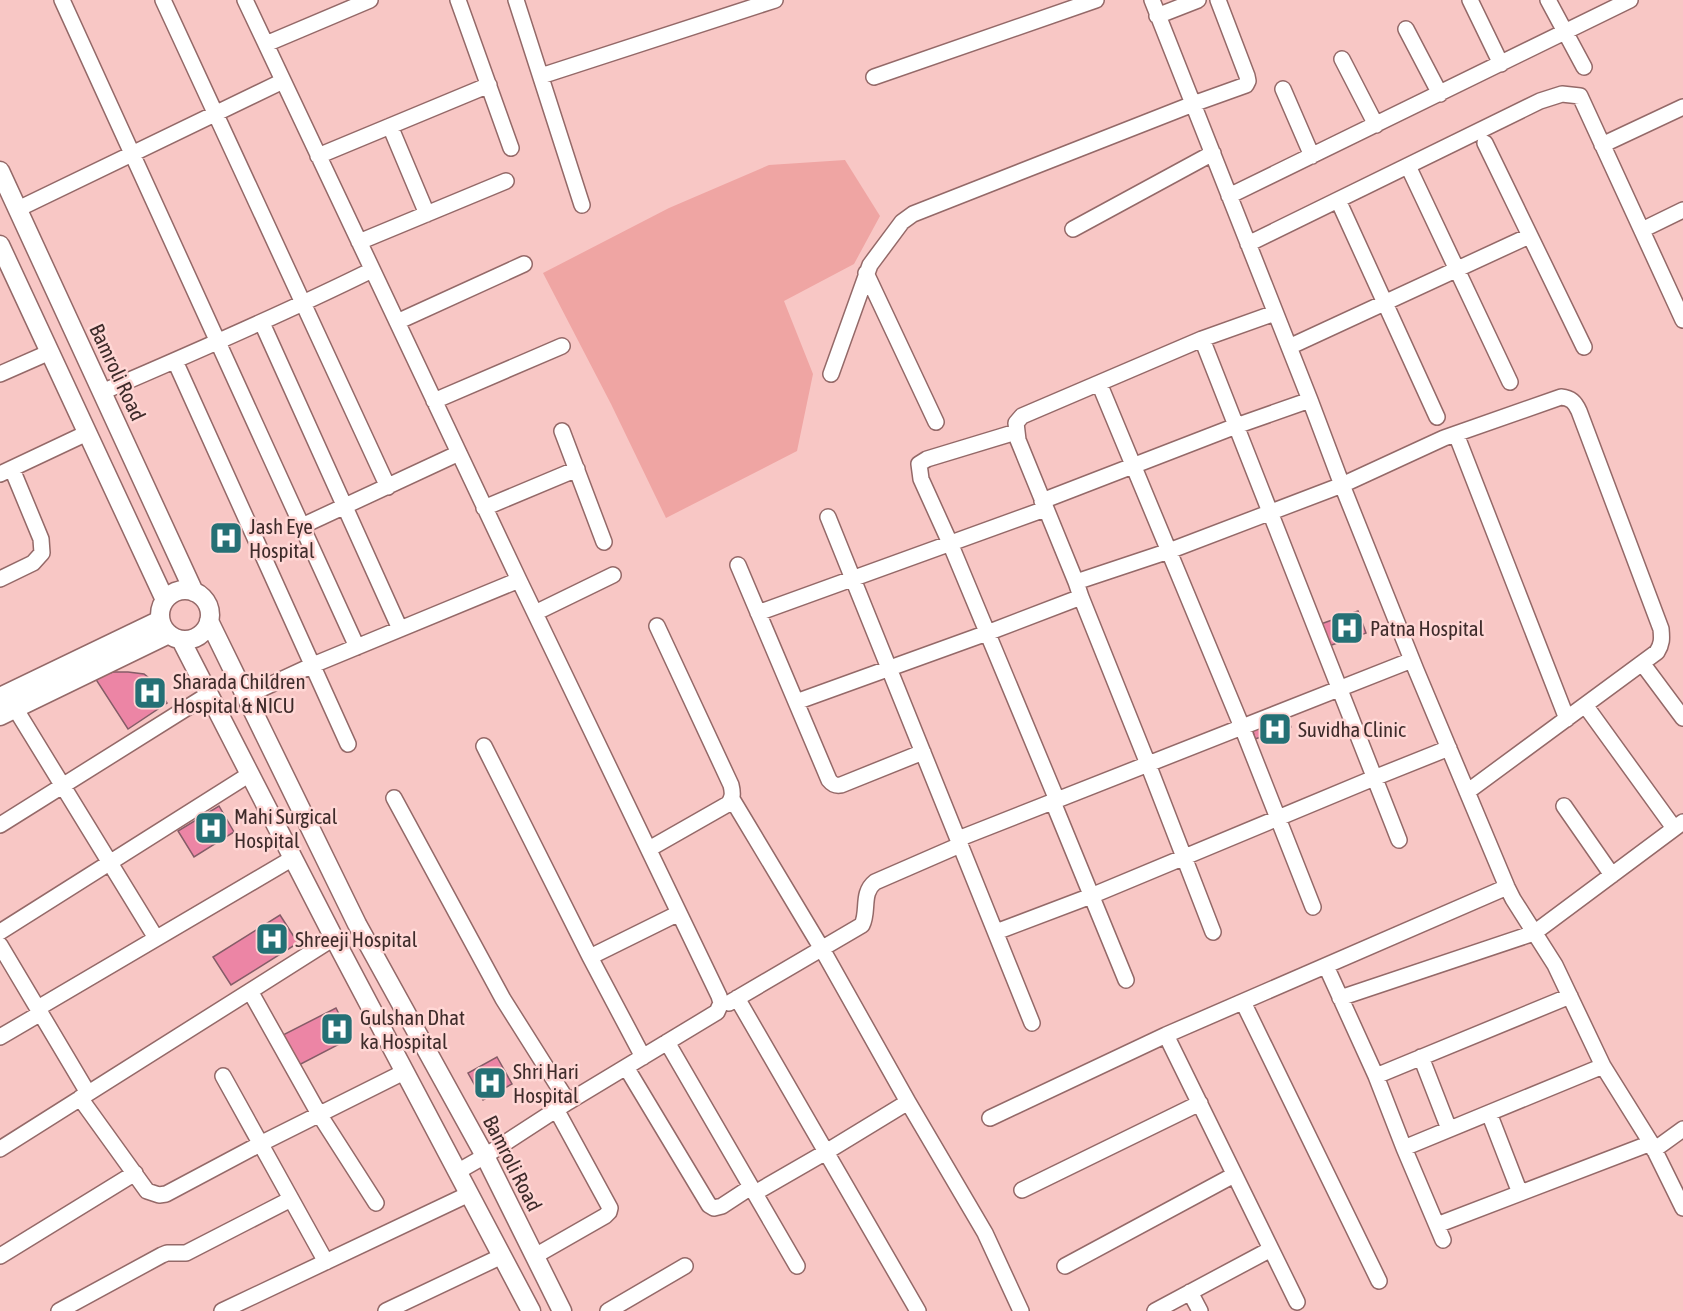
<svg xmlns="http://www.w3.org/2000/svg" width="1683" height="1311" font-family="'Asap Condensed',sans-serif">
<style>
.green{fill:#efa5a3}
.building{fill:#ec85a5;stroke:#855c67;stroke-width:1.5}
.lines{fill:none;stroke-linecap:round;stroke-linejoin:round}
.minor-casing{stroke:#946968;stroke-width:18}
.tertiary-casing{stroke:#946968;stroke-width:21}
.minor{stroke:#fff;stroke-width:15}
.tertiary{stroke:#fff;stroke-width:18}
.labels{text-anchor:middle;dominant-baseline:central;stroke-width:5;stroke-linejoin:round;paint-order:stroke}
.street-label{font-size:21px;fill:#3e2b2a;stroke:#ffd7d5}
.poi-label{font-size:21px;fill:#3e2b2a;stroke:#ffd7d5;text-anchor:start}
</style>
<rect width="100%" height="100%" fill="#f8c7c5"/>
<!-- green -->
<path class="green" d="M845,160L880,216L854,264L784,301L813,374L797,451L666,518L611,404L543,273L669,208L769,165Z"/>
<!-- building -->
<path class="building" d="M1358,611L1366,633L1323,648L1315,626Z
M113,672H128L144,674L154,682L167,703L128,729L95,678Z
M1287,716L1291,727L1255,739L1252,727Z
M219,806L234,832L194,857L178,831Z
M280,915L298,943L231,985L213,957Z
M336,1008L351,1038L297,1066L281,1036Z
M497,1057L512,1084L483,1100L468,1073Z"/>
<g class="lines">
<!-- minor casing -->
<g class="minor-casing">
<path id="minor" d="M62,0L357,647
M163,0L388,487
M245,0L519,580L719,996L721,1003L717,1012L568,1102L485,1156L457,1172
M458,0L511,148
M516,0L582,205
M1152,0L1310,400L1342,485L1416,670L1507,887L1513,899L1555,965L1603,1066L1651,1143L1683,1208
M1470,0L1501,64
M1548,0L1584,67
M1157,16L1198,0
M1406,29L1440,94
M266,44L370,0
M1342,59L1376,125
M541,76L775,0
M874,77L1096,0
M1283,89L1312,156
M390,126L427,214
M1485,143L1584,347
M1602,145L1683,107
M318,156L489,85
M1408,166L1510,382
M1229,196L1630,0
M1338,200L1437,417
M18,209L283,81
M1073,229L1213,153
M1642,230L1683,210
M359,242L506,181
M1248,244L1540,101L1562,94L1580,96L1683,320
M866,273L936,422
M397,322L524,264
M262,323L400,629
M1202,339L1399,840
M1289,347L1529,236
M175,361L348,744
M0,374L50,352
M831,374L870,265L902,222L913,214L1193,104L1246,85L1248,81L1247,76L1218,0
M1099,383L1242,727L1313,907
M102,392C193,353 283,314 372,270
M434,401L562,346
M562,431L604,542
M1016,432L927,459L919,464L921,479L950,543L1057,800
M1456,434L1567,719
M0,474L87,433
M1042,501L1236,426L1310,400
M484,508L577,469
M828,517L1032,1023
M302,526L459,453
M738,565L829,780C833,785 836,786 841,785L923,752
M0,579L33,563L42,553L41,539L12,469
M1076,582L1169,551L1342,485L1444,438L1561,397C1571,398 1575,402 1579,411L1661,629C1662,639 1662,644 1657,652L1467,792
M535,613L613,575
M758,613L1045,509
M1642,663L1683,718
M246,696L313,665L519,580
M796,702L987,633L1081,597
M1585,705L1674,828
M15,708L156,938
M484,746L590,957L643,1057
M394,798L503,999L568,1102
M732,799L822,949L908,1102L985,1233L1021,1311
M1053,802L1126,980
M1564,806L1612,875
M0,825L209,694
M958,839L1412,660
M649,849L728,804C733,798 733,793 731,785L657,626
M0,932L250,774
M996,932L1091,896L1374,778L1449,748
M1213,932L1148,764L1081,597L1076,582L1018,440L1016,423L1022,416L1202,339L1275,313
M0,945L88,1093
M590,957L679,913
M1326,966L1376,1076L1404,1148L1443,1240
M250,991L319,1114L376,1203
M737,998L918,1311
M1340,998L1534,933L1683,822
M1243,1002L1379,1281
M729,1003L862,925C869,911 861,893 875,882L960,845
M38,1008L293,858
M1166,1035L1297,1302
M0,1037L41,1013
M667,1042L797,1266
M1421,1057L1449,1129
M626,1067L709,1205L714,1208L722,1206L751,1187
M223,1076L326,1262
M1376,1076L1570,996
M80,1098L147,1191L159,1195L166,1194L260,1144L404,1072
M1489,1113L1520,1193
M990,1118L1166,1035L1507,887
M1404,1148L1603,1066
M0,1149L334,938
M1654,1150L1683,1129
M1022,1190L1200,1103
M755,1193L826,1152L908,1102
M1437,1225L1651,1143
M0,1256L135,1173
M535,1256L605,1216L609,1212L610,1208L556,1109
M1065,1266L1234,1175
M1190,1292L1200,1311
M59,1311L162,1255L167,1253H186L291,1199
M222,1311L469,1194
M386,1311L502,1256
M608,1311L685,1266
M1155,1311L1271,1249"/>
</g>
<!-- tertiary casing -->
<g class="tertiary-casing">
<path id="tertiary" d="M0,171L194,592
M0,245L165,600
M160 615a25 25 0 1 1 50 0a25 25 0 1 1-50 0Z
M209,621L357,924L485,1156L562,1311
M181,640L334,938L531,1311
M0,697L160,620
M0,716L169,634"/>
</g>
<!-- minor -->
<use href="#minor" class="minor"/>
<!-- tertiary -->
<use href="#tertiary" class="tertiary"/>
</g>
<!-- icons -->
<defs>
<g id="hospital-square" transform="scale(1.725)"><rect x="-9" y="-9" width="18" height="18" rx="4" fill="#257075" stroke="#ffd7d5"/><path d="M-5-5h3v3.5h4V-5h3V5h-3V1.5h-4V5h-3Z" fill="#fff"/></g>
</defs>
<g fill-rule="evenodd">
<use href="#hospital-square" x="226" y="538"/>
<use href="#hospital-square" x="1347" y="628"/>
<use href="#hospital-square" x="150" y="693"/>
<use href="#hospital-square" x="1275" y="729"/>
<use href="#hospital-square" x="211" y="828"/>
<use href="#hospital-square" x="272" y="939"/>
<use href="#hospital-square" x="337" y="1029"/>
<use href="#hospital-square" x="490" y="1083"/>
</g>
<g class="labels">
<!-- street labels -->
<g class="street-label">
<text transform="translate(118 372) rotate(65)">Bamroli Road</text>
<text transform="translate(513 1163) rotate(63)">Bamroli Road</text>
</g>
<!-- poi labels -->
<g class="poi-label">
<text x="249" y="526">Jash Eye<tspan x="249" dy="24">Hospital</tspan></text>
<text x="1370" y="628">Patna Hospital</text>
<text x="173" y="681">Sharada Children<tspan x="173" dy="24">Hospital &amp; NICU</tspan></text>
<text x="1298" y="729">Suvidha Clinic</text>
<text x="234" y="816">Mahi Surgical<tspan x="234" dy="24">Hospital</tspan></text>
<text x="295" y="939">Shreeji Hospital</text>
<text x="360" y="1017">Gulshan Dhat<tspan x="360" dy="24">ka Hospital</tspan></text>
<text x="513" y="1071">Shri Hari<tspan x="513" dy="24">Hospital</tspan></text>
</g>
</g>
</svg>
